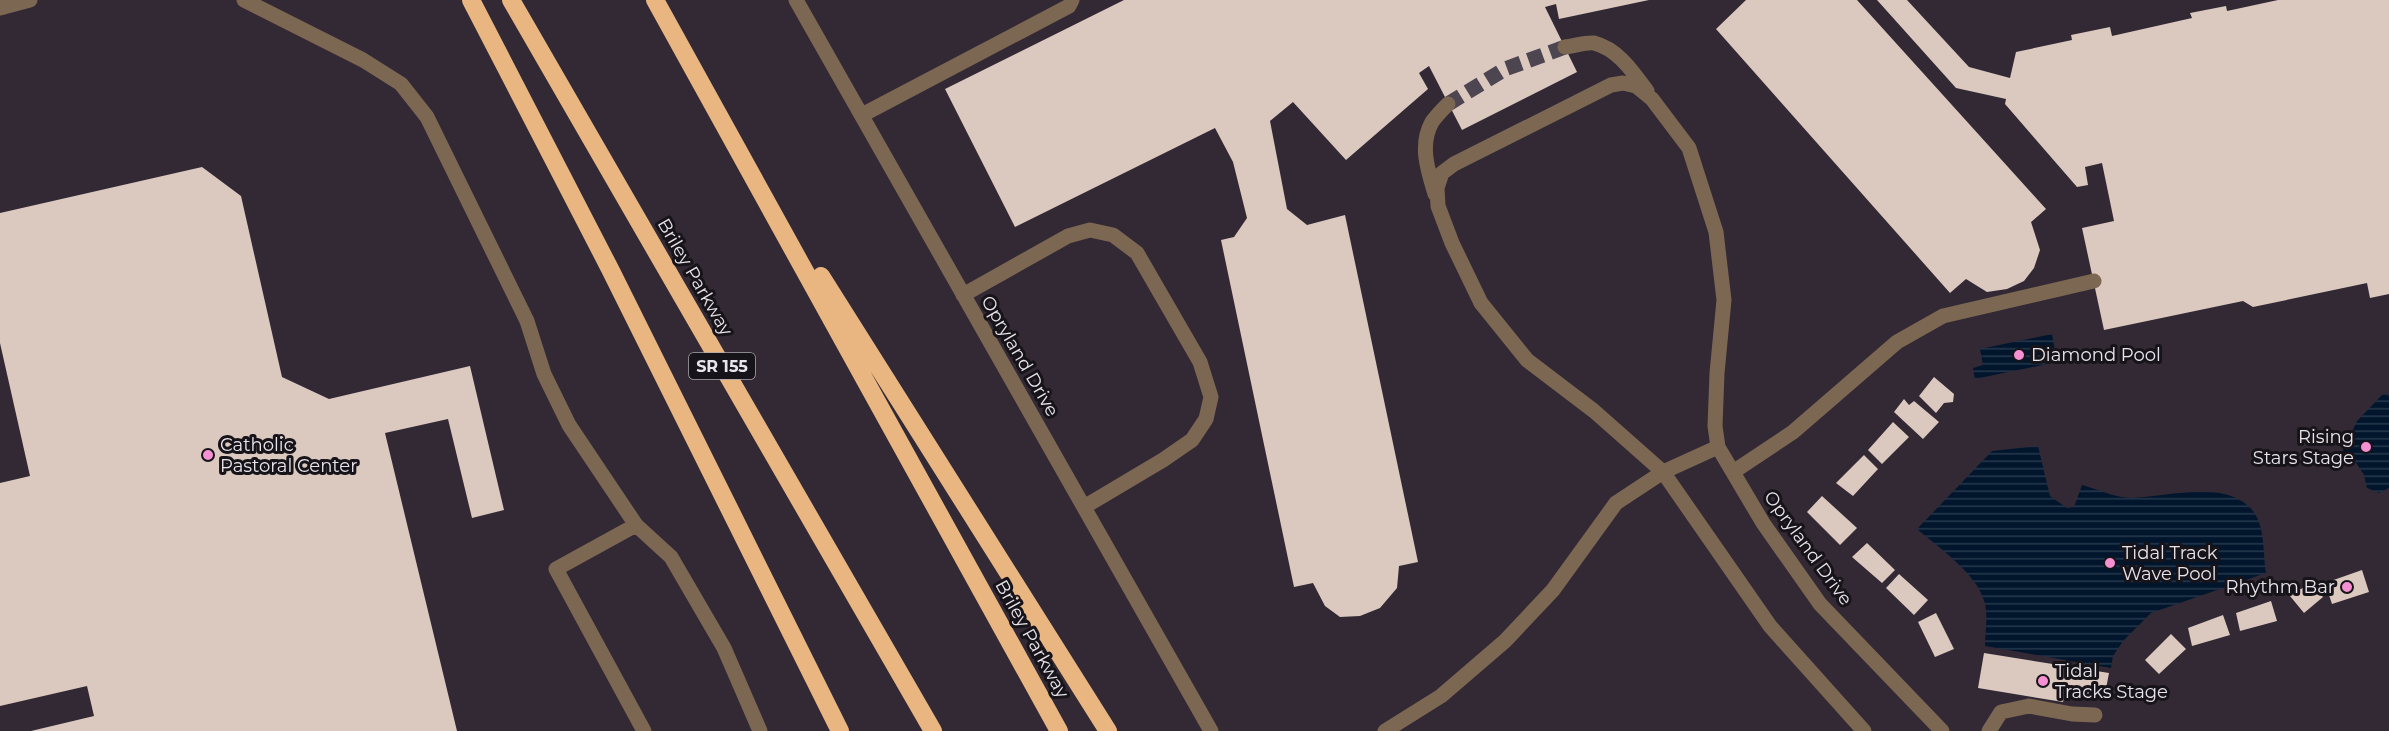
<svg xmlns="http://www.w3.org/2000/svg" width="2389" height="731" font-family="Montserrat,sans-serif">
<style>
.water{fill:url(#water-rules)}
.building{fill:#dbc9bf}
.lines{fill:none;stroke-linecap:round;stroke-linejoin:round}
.minor-tunnel{stroke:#4d4550;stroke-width:15;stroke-dasharray:15 8;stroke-linecap:butt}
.minor{stroke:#7c6752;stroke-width:15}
.highway{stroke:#e9b682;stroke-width:18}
.poi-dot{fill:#f591d2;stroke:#171419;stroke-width:2}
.labels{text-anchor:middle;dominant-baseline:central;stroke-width:6;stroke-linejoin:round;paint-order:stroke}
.shield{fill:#171419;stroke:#aaa5ac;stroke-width:1.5}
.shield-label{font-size:16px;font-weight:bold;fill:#e9e3eb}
.street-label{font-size:18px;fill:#e9e3eb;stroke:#171419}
.poi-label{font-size:18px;fill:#e9e3eb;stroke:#171419;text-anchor:start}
</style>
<defs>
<pattern id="water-rules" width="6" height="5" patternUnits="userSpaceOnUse" patternTransform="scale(1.5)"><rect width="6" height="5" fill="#01162d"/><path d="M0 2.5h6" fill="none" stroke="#26384c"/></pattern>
</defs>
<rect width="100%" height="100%" fill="#322935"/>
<!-- water -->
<path class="water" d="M2052,334L2057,362L1975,379L1973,368L1983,365L1980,349Z
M2384,393L2389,396V488L2379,493L2367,488L2364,475L2351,455H2341L2357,421Z
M2038,446L2050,496L2067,508L2074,507L2082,485C2097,489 2116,498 2131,498C2167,497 2231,477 2255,514C2265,530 2263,554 2266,573L2151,613L2123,641L2113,656L2111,668L1985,646C1985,632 1988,617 1985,604C1979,575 1938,547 1917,529L1992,451Z"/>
<!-- building -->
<path class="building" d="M1124,0H1649L1559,19L1556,4L1545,7L1577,72L1462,130L1429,66L1419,73L1428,89L1346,160L1293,102L1270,121L1287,209L1307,225L1345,215L1418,562L1399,566L1397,588L1380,608L1360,616L1340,617L1325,606L1313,583L1294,587L1221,240L1234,237L1247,218L1233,162L1215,128L1015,227L945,89Z
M1746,0H1857L2046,209L2031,222L2040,250L2034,268L2024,281L2007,289L1987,292L1966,279L1950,293L1716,29Z
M1877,0H1907L1969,67L2010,78L2016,52L2072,40L2071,35L2110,27L2112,36L2192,18L2190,13L2226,6L2227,11L2278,0H2389V294L2370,298L2367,283L2253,307L2243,301L2104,330L2082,228L2114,221L2102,163L2085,167L2088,185L2077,187L2005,104L2006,99L1956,88Z
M202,167L241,196L282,377L329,399L470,366L504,510L472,518L448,419L385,433L457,731H31L94,716L87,686L0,706V483L30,476L0,343V213Z
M1934,377L1954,394L1953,402L1944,403L1936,413L1919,396Z
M1904,399L1909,405L1914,401L1939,422L1923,439L1894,412Z
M1893,422L1909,437L1882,464L1868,450Z
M1864,455L1878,469L1853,496L1836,483Z
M1822,496L1857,528L1840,545L1807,512Z
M1867,543L1895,570L1882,583L1852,557Z
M2362,570L2369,592L2332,604L2325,583Z
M1899,574L1928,600L1914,615L1886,588Z
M2311,582L2323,597L2304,613L2290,596L2292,588L2301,589Z
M2271,601L2277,621L2240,631L2236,613Z
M1936,613L1954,649L1935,657L1918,622Z
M2223,615L2230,635L2192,646L2188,628Z
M2171,634L2186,649L2159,674L2145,660Z
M1984,653L2109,673L2104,699L2065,693L2063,702L1978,688Z"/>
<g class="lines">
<!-- minor-tunnel -->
<path class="minor-tunnel" d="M1448,104L1505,69L1565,47"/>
<!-- minor -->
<path class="minor" d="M244,0L363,60L401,84L427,117L527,321L544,374L569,425L636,525L671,557L724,648L760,731
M796,0L1211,731
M0,8L30,0
M1565,47C1574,46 1586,42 1594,43C1618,49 1633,72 1647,91
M862,115L1069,6L1072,0
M1435,194C1428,171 1419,145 1432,122C1436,116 1443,109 1448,104
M963,295L1068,236L1090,230L1113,235L1137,253L1200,362L1211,397L1206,419L1192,440L1163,460L1084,507
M1733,472L1793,432L1897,342L1943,316L2094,281
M636,525L556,569L644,731
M1385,731L1441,696L1505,641L1553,590L1616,503L1663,472L1718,447
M1864,731L1770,626L1663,472L1594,411L1527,360L1481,303L1452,243L1438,206L1437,188L1442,173L1454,164L1611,85L1623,83L1636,86L1652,99L1689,148L1716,232L1724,300L1717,373L1715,426L1718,447L1763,523L1820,604L1942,731
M1989,731L2001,712L2029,706L2072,714L2095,715"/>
<!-- highway -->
<path class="highway" d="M471,0L610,269L840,731
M511,0L933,731
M655,0L1059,731
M821,276L1108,731"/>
</g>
<!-- markers -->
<g class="poi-dot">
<circle cx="2019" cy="355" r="6"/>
<circle cx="2366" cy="447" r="6"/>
<circle cx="208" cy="455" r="6"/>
<circle cx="2110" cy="563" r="6"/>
<circle cx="2347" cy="587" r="6"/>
<circle cx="2043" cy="681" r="6"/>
</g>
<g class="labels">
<!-- shield labels -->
<rect class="shield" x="689" y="353" width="66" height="26" rx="4.5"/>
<g class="shield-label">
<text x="722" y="366">SR 155</text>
</g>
<!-- street labels -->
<g class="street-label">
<text transform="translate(695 277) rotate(60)">Briley Parkway</text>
<text transform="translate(1020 356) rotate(60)">Opryland Drive</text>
<text transform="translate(1808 548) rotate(54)">Opryland Drive</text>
<text transform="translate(1032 639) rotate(61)">Briley Parkway</text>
</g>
<!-- poi labels -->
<g class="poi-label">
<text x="2031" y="355">Diamond Pool</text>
<text x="2354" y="437" text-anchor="end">Rising<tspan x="2354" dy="21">Stars Stage</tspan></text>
<text x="220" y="445">Catholic<tspan x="220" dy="21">Pastoral Center</tspan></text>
<text x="2122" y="553">Tidal Track<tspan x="2122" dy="21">Wave Pool</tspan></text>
<text x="2335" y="587" text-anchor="end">Rhythm Bar</text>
<text x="2055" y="671">Tidal<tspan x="2055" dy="21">Tracks Stage</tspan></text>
</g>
</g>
</svg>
